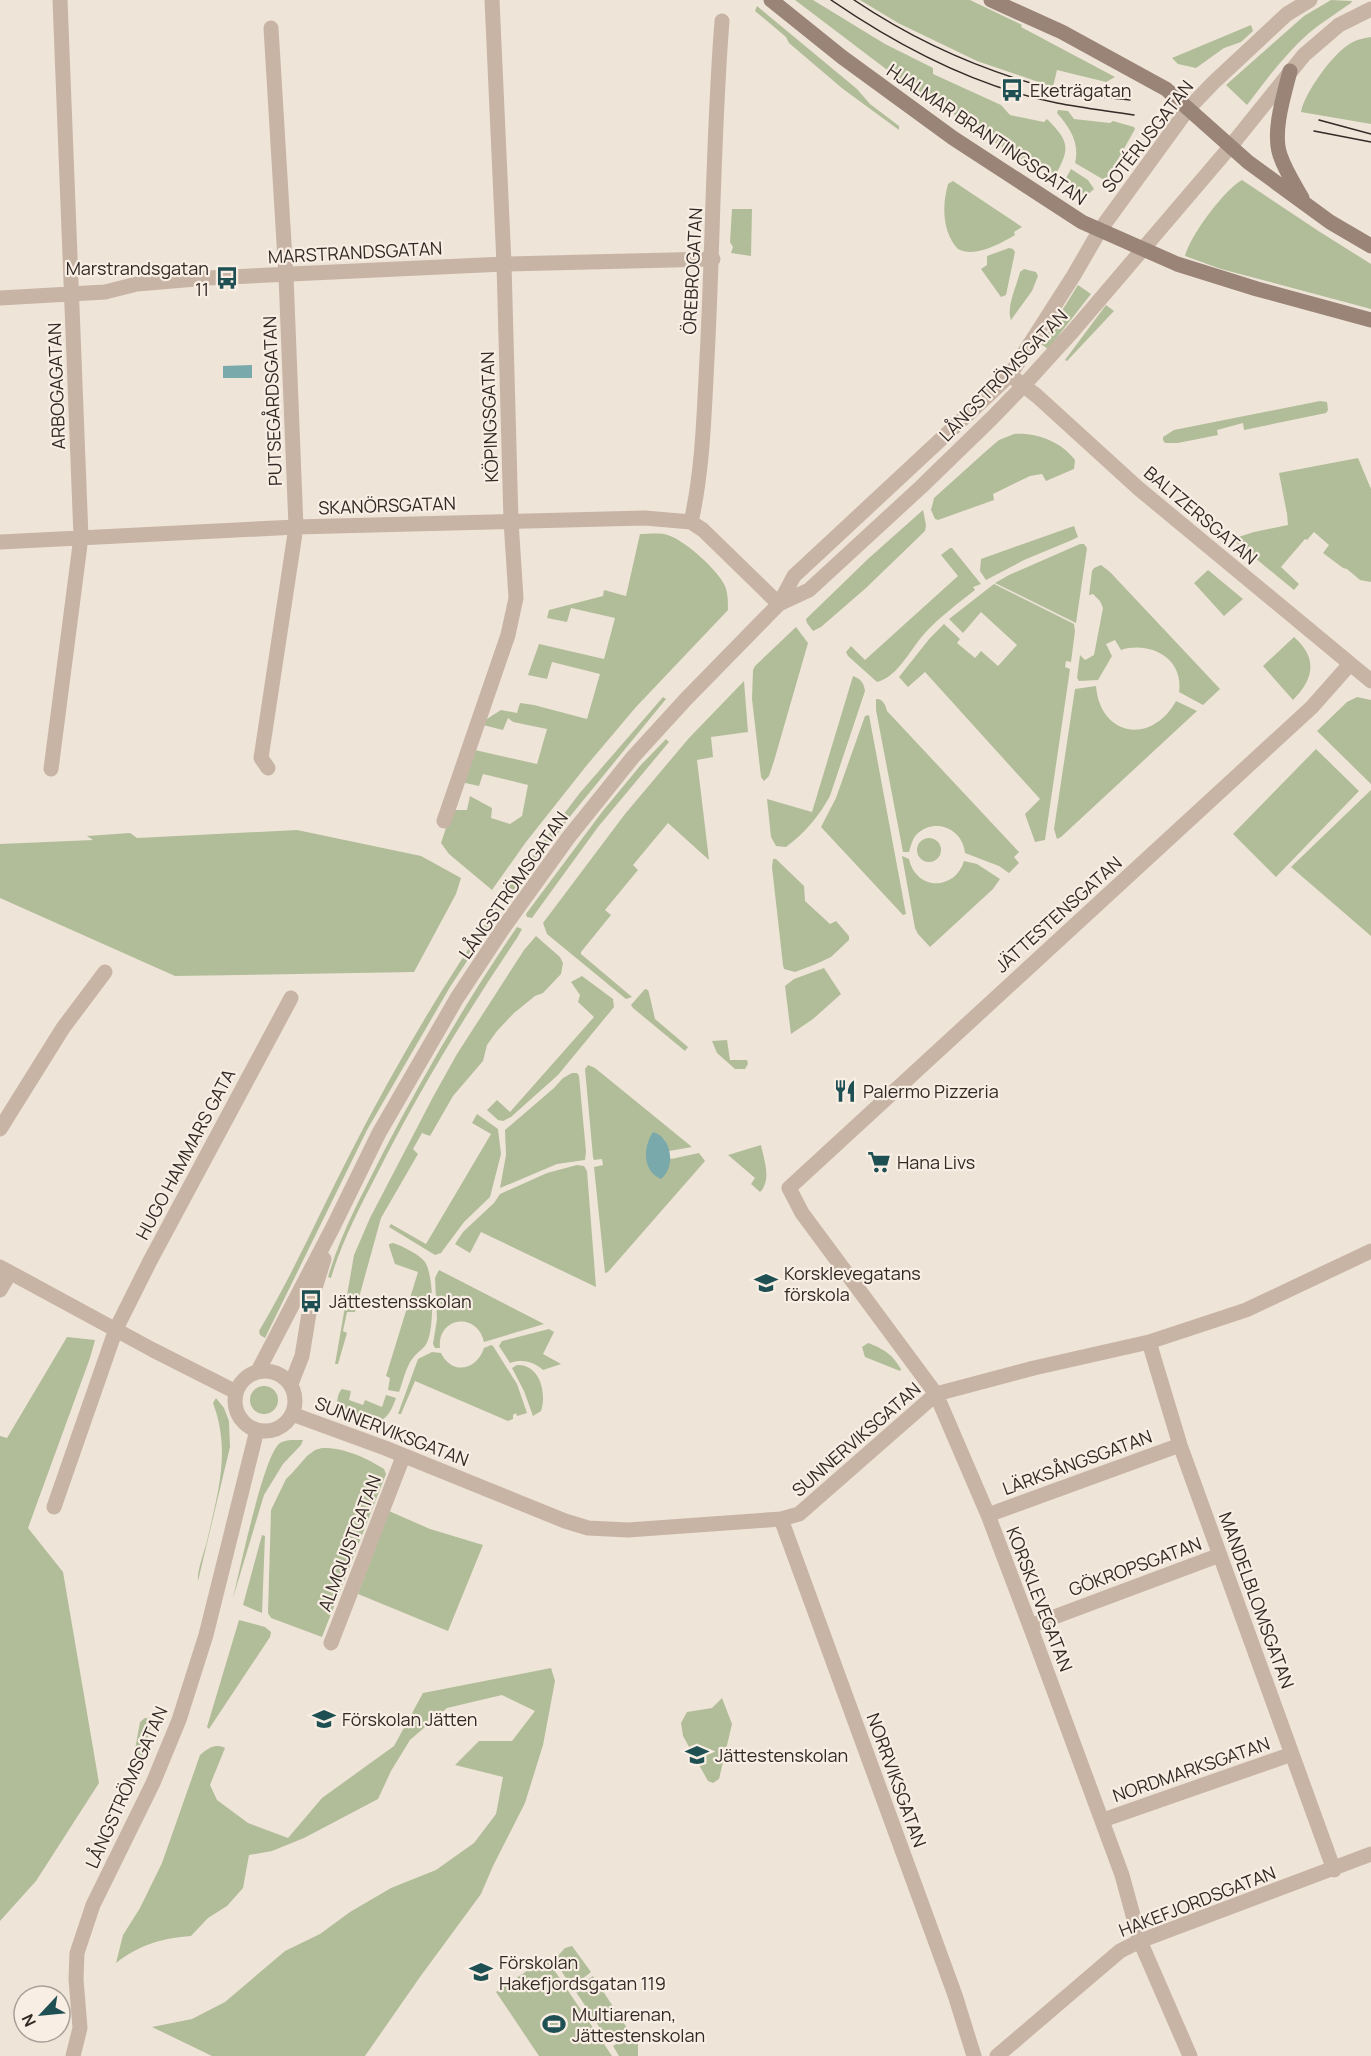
<svg xmlns="http://www.w3.org/2000/svg" width="1371" height="2056" font-family="Manrope,sans-serif">
<style>
.green{fill:#b1bd99}
.water{fill:#79a9ab}
.lines{fill:none;stroke-linecap:round;stroke-linejoin:round}
.minor{stroke:#c7b4a5;stroke-width:15}
.tertiary{stroke:#c7b4a5;stroke-width:15}
.secondary{stroke:#9a8377;stroke-width:15}
.tram{stroke:#332a26;stroke-width:1.5}
.labels{text-anchor:middle;dominant-baseline:central;stroke-width:4.5;stroke-linejoin:round;paint-order:stroke}
.poi-label{font-size:18px;fill:#332a26;stroke:#f8eee4;text-anchor:start}
.street-label{font-size:18px;fill:#332a26;stroke:#f8eee4}
</style>
<rect width="100%" height="100%" fill="#efe4d8"/>
<!-- green -->
<path class="green" d="M795,0H813L885,44L933,68V74L1001,105L1010,115L1044,122L1047,119C1070,142 1070,148 1055,176L1037,166L1034,167L962,122L961,119L886,69Z
M860,0H970L1022,25L1021,27L1115,77L1106,82L1057,70L1053,87L977,61L898,23Z
M1331,0L1352,1L1351,3C1337,13 1322,22 1309,33C1285,54 1266,80 1247,105L1226,85L1304,16Z
M757,6L857,89L870,104L899,126V130L843,89L789,43L786,37L755,11Z
M1251,25L1253,31L1241,42L1224,48L1196,68L1178,64L1172,58Z
M1371,37V124L1301,112C1304,94 1332,55 1348,45C1355,40 1363,38 1371,37Z
M1058,110L1068,111L1074,119L1110,123L1113,121L1134,127L1135,129L1107,179L1104,180L1075,163C1080,143 1070,128 1057,113Z
M1071,169L1088,180L1094,189L1085,197L1064,182Z
M1242,180L1320,232L1371,264V309L1221,269L1185,256C1190,236 1224,190 1242,180Z
M953,181L1022,227L1014,232L1015,235C1000,244 974,258 958,249C942,232 942,205 948,184Z
M732,209H752L751,256L731,253L733,247L730,242Z
M1009,248L1013,249L1015,252L1006,295L1001,297L981,269L987,265V256Z
M1024,269L1036,272L1038,276L1032,291L1011,320C1006,307 1017,285 1020,272Z
M1078,285L1091,294L1048,349L1041,344Z
M1106,305L1114,311L1067,361L1065,360Z
M1320,401L1327,402L1328,410L1326,413L1244,430L1243,423L1217,430L1218,435L1178,443H1165L1163,440V437L1174,430Z
M1014,434C1036,432 1062,442 1075,460L1074,469L1046,481L1042,474L1030,476L993,494L994,500L938,520L935,519L931,510L934,498L985,452L999,440Z
M1358,458L1371,489V582L1360,580L1347,569L1343,568L1323,553L1329,545L1314,532L1307,540L1305,539L1281,567L1299,584L1294,590L1232,539L1254,532L1288,525L1287,514L1279,473Z
M923,510L926,525L925,531L866,588L821,627L813,631L807,623L806,619L869,558Z
M1074,526L1078,537L1072,540L1024,560L986,580L980,571L981,559Z
M640,534C647,534 656,533 664,534C682,537 718,570 725,586C728,594 728,601 728,610L636,707L587,765L526,842L492,890L449,854L441,843L452,810H467L470,796L492,808L491,818L510,824L522,816L528,785L483,774L479,786L461,782L475,750L537,764L547,729L513,722L508,718L503,730L479,724L501,710L517,713L520,703L534,705L587,719L600,674L552,662L547,679L528,675L539,644L604,659L615,618L571,608L567,622L547,618L549,610L603,596L604,590L626,596Z
M1080,544H1084L1087,548L1076,623L995,583L1009,575Z
M950,548H952L981,584L973,587L975,590C958,603 940,617 925,633C911,648 898,677 877,682L848,656L846,652L851,646L865,660L958,576L941,555Z
M1101,565L1110,572L1220,689L1203,705L1179,692C1184,658 1150,641 1121,650L1115,640L1106,644L1112,656L1098,680L1079,681L1077,678L1080,655L1085,660L1094,655L1103,608L1100,601L1093,594L1089,595L1092,571L1094,568Z
M1208,570L1243,599L1224,616L1194,583Z
M994,584L1074,624L1075,631L1071,662L1066,661L1065,667L1070,669L1045,840L1035,842L1025,814L1040,799L925,672L908,687L899,677L930,638L944,624L960,639L957,643L975,658L981,651L998,666L1017,645L981,612L963,633L949,619Z
M796,627L808,643L774,761L769,776L764,781L761,777L752,699L753,670L755,666Z
M1294,637C1318,658 1314,679 1293,700L1263,666Z
M853,676C861,679 864,683 865,691L830,796C819,816 805,833 786,847L776,846L771,837L767,799L812,812Z
M744,681L748,732L711,737L713,757L697,760L709,860L668,823L633,865L638,870L605,910L611,915L581,952V954L632,997L626,999L547,934L543,923L625,814L689,738Z
M1096,686C1100,737 1152,745 1176,701L1197,711L1061,837L1057,839L1054,829L1075,689Z
M663,697L666,699L572,814L507,901L502,896L579,794Z
M1357,697L1371,700V784L1317,731L1347,702Z
M876,699C882,698 886,705 887,711L1019,852L1014,857L1019,863L1009,873L999,866L965,853C963,829 935,817 917,834C912,839 911,846 909,852H903L876,710Z
M869,715L906,914L903,915L821,827L836,798L865,716Z
M666,739L669,742L598,827L532,918L527,917L526,914L602,812L640,766Z
M1316,749L1359,791L1276,877L1233,834Z
M1371,790V936L1291,867Z
M297,830L421,856L461,878L456,894L414,972L175,976L0,898V844L93,840L87,836L130,833L137,838Z
M917 850a12 12 0 1 1 24 0a12 12 0 1 1-24 0Z
M902,856L909,859C916,891 955,891 964,861L977,864L1000,879L993,889L930,947L918,934L915,928Z
M773,859H776L804,886L805,901L830,924L836,921L849,936V940L831,957L816,964L795,972L784,969L783,965L772,867Z
M496,908L500,911L450,987L367,1130L265,1338L260,1335L259,1331C293,1274 320,1212 351,1152C394,1068 442,986 496,908Z
M517,927L522,929L517,938C466,1014 418,1092 377,1174C360,1207 342,1241 331,1278L328,1277C341,1232 363,1193 384,1151C424,1074 468,999 517,927Z
M536,936L560,957L563,963L561,974L543,993L535,996L514,1013L497,1031L487,1045L483,1061L453,1096L430,1136L422,1133L413,1149L418,1154L381,1218L355,1312H347L343,1331L347,1333L338,1364H335L354,1255L370,1218L433,1097L457,1054L524,950Z
M824,968L841,994L813,1019L791,1034L785,986L794,979Z
M582,976L613,999L614,1007L558,1075L511,1117L503,1121L498,1120L487,1110L497,1100L510,1112L594,1017L578,1002L580,995L571,982Z
M645,989L648,990L649,993L655,1019L688,1047L685,1051L633,1008L631,1005Z
M727,1040L730,1060H747L748,1064L745,1069H735L717,1053L712,1041Z
M588,1065L595,1068L692,1147L669,1151L664,1139L653,1133L671,1159L699,1153L705,1161L608,1272L605,1273L594,1167L603,1165L602,1159L594,1160L593,1157L585,1069Z
M572,1073H577L579,1076L586,1152L585,1160L557,1164L500,1188L506,1155L505,1130L554,1088L563,1078Z
M477,1114L498,1129L501,1154L490,1197L464,1222L441,1253L435,1255L389,1227L391,1224L426,1244L491,1134L472,1123Z
M761,1145C764,1160 772,1180 760,1192L751,1184L755,1178L728,1155Z
M577,1165L584,1166L587,1171L596,1287L481,1232L470,1253L455,1244L463,1232L494,1203L500,1194L547,1173Z
M393,1243C402,1246 419,1254 425,1262C434,1276 434,1324 428,1340C425,1349 418,1351 413,1358C406,1366 403,1382 399,1392L388,1390L390,1378L386,1376L418,1272L395,1264L389,1246V1244Z
M439,1270L441,1271L544,1324L484,1342C477,1311 437,1317 440,1348H435L433,1344L437,1319L435,1278Z
M549,1329L554,1332L543,1354L561,1364L543,1370C533,1361 522,1359 510,1363L499,1346L502,1341Z
M67,1337L95,1340L90,1358L28,1528L63,1572L99,1783L36,1881L0,1921V1436L7,1438Z
M868,1343C884,1349 892,1354 901,1369L900,1371L865,1357L862,1347Z
M491,1345L493,1346L517,1384L527,1413L517,1416L516,1413L513,1415V1419L508,1421L415,1381L401,1414H398L418,1359L432,1352L441,1353C452,1376 477,1370 484,1348Z
M517,1365C540,1364 547,1393 541,1411L533,1416L524,1391L512,1368Z
M250 1400a14 14 0 1 1 28 0a14 14 0 1 1-28 0Z
M342,1389L351,1391L349,1400L363,1405L365,1400L382,1407L386,1395L396,1398C388,1422 378,1427 355,1418C348,1416 343,1414 338,1408C336,1403 338,1392 342,1389Z
M216,1398L224,1408L229,1421L230,1447L198,1581C197,1570 204,1553 207,1541C218,1492 231,1451 213,1403Z
M303,1440L301,1445L283,1464L264,1495L233,1598C239,1574 264,1453 280,1443C286,1439 296,1440 303,1440Z
M322,1448C343,1447 367,1458 384,1469L386,1474L322,1637L271,1618L268,1613L271,1510L286,1479L293,1472L307,1456L315,1450Z
M389,1511L430,1529L483,1545L448,1631L358,1594Z
M262,1535L265,1536L262,1613L243,1605Z
M239,1620L265,1627L271,1632L270,1637L209,1729L207,1727Z
M551,1668L555,1681L543,1745L525,1803L493,1866L481,1894L420,1977L365,2056H212L152,2027L192,2019L225,2002L285,1951L320,1934L350,1912L391,1888L436,1870L474,1843L496,1814L503,1777L455,1765L479,1741H512L535,1711L502,1695L447,1708L410,1740L391,1771L378,1799L304,1838L272,1851L249,1855L243,1888L227,1906L208,1918L191,1936C162,1938 139,1945 116,1963L123,1935L140,1908L162,1863L200,1755C208,1748 215,1743 225,1748L210,1785L217,1800L248,1823L288,1838L322,1798L394,1746L423,1693Z
M722,1698L732,1724L719,1779L713,1783L708,1781L683,1736L681,1723L687,1712L712,1708Z
M145,1718L153,1719L142,1759L134,1755L140,1722Z
M572,1946L591,1972L572,1987L554,1960L565,1948Z
M546,1958L612,2056H539L496,1992Z
M593,1976L629,2031L610,2043L574,1989Z
M632,2034L638,2044V2056H619L613,2046Z"/>
<!-- water -->
<path class="water" d="M252,365V378H223V366Z
M653,1132C672,1137 676,1167 661,1179C642,1171 643,1147 653,1132Z"/>
<g class="lines">
<!-- minor -->
<path class="minor" d="M0,298L105,292L137,284L208,278L504,264L713,259
M1010,375L1037,396L1138,488L1371,681
M691,522C703,469 704,413 707,359C713,246 713,134 722,21
M0,542L296,527L645,518L691,522L703,530L779,604
M268,768L261,758L296,527L286,276L271,28
M51,769L81,537L60,0
M444,821L508,635L516,598L511,521L504,264L492,0
M0,1129L63,1028L105,972
M0,1267L153,1350L236,1392
M0,1290L10,1273
M1149,1342L1180,1445L1334,1870
M292,1414L385,1448L565,1521L588,1528L628,1530L781,1519L799,1514L936,1394L1034,1368L1149,1342L1246,1310L1371,1251
M54,1507L116,1329L150,1261L291,998
M988,1515L1180,1445
M781,1519L955,1995L974,2056
M1030,1626L1220,1555
M331,1643L403,1457
M1103,1820L1292,1754
M997,2056L1120,1951L1140,1941L1371,1854
M1190,2056L1140,1941L1122,1875L1030,1626L988,1515L936,1394L802,1213L789,1188L1312,707L1350,664"/>
<!-- tertiary -->
<path class="tertiary" d="M779,604L809,590L921,487L991,419L1024,385L1073,331L1230,147L1304,55L1339,25L1371,9
M235 1401a30 30 0 1 1 60 0a30 30 0 1 1-60 0Z
M258,1371L333,1227L379,1133L457,998L504,927L568,838L633,757L686,699L779,604L794,576L1010,375L1074,275L1100,230L1188,109L1213,83L1287,14L1310,0
M291,1384L302,1356L311,1301L324,1259
M73,2056L80,2028L76,1979L77,1953L93,1905L153,1783L179,1720L206,1635L257,1430"/>
<!-- secondary -->
<path class="secondary" d="M771,0L842,57L953,138L1082,222L1177,264L1257,289L1371,320
M991,0L1062,32L1166,89L1248,162L1330,222L1371,246
M1290,71C1284,95 1272,132 1280,155C1285,170 1294,184 1302,198"/>
<!-- tram -->
<path class="tram" d="M831,0C898,46 976,87 1057,103C1082,108 1109,111 1134,115
M854,0C915,41 985,72 1056,90C1080,96 1105,97 1130,100
M1319,120L1371,134
M1314,131L1371,142"/>
</g>
<!-- icons -->
<defs>
<g id="bus-bare" transform="scale(1.8)"><path d="M-5-6H5V4H4V6H2V4H-2V6H-4V4H-5ZM-3.5-4V0h7V-4ZM-3.5 1.2v1.5H-2V1.2ZM2 1.2v1.5H3.5V1.2Z" fill="#1e4f52" stroke="#f8eee4" stroke-width="2.5" paint-order="stroke"/></g>
<g id="restaurant-bare" transform="scale(1.8)"><path d="M-5-6h1v4h1v-4h1v4h1v-4h1v5L-1.5 .5V6h-2V.5L-5-1ZM5-6V6H3V1.5H1.5Q1.5-4 5-6Z" fill="#1e4f52" stroke="#f8eee4" stroke-width="2.5" paint-order="stroke"/></g>
<g id="supermarket-bare" transform="scale(1.8)"><path d="M-6-5.5h2.5l.6 2H6L4.5 2H-2.5L-4.4-4H-6ZM-1.5 3.2a1.3 1.3 0 1 0 .1 0ZM3 3.2a1.3 1.3 0 1 0 .1 0Z" fill="#1e4f52" stroke="#f8eee4" stroke-width="2.5" paint-order="stroke"/></g>
<g id="school-bare" transform="scale(1.8)"><path d="M0-5L7-2L0 1L-7-2ZM-4 1L0 2.5L4 1V4Q0 6-4 4Z" fill="#1e4f52" stroke="#f8eee4" stroke-width="2.5" paint-order="stroke"/></g>
<g id="stadium-bare" transform="scale(1.8)"><path d="M0-5a6.5 5 0 1 0 0 10a6.5 5 0 1 0 0-10ZM-3.5-1.8h7v3.6h-7Z" fill="#1e4f52" stroke="#f8eee4" stroke-width="2.5" paint-order="stroke"/></g>
</defs>
<g fill-rule="evenodd">
<use href="#bus-bare" x="1012" y="90"/>
<use href="#bus-bare" x="227" y="278"/>
<use href="#restaurant-bare" x="845" y="1091"/>
<use href="#supermarket-bare" x="879" y="1162"/>
<use href="#school-bare" x="766" y="1283"/>
<use href="#bus-bare" x="311" y="1301"/>
<use href="#school-bare" x="324" y="1719"/>
<use href="#school-bare" x="697" y="1755"/>
<use href="#school-bare" x="481" y="1972"/>
<use href="#stadium-bare" x="554" y="2024"/>
</g>
<g class="labels">
<!-- poi labels -->
<g class="poi-label">
<text x="1030" y="90">Eketrägatan</text>
<text x="209" y="268" text-anchor="end">Marstrandsgatan<tspan x="209" dy="21">11</tspan></text>
<text x="863" y="1091">Palermo Pizzeria</text>
<text x="897" y="1162">Hana Livs</text>
<text x="784" y="1273">Korsklevegatans<tspan x="784" dy="21">förskola</tspan></text>
<text x="329" y="1301">Jättestensskolan</text>
<text x="342" y="1719">Förskolan Jätten</text>
<text x="715" y="1755">Jättestenskolan</text>
<text x="499" y="1962">Förskolan<tspan x="499" dy="21">Hakefjordsgatan 119</tspan></text>
<text x="572" y="2014">Multiarenan,<tspan x="572" dy="21">Jättestenskolan</tspan></text>
</g>
<!-- street labels -->
<g class="street-label">
<text transform="translate(987 134) rotate(34)">HJALMAR BRANTINGSGATAN</text>
<text transform="translate(1147 136) rotate(-52)">SOTÉRUSGATAN</text>
<text transform="translate(355 252) rotate(-3)">MARSTRANDSGATAN</text>
<text transform="translate(692 271) rotate(-87)">ÖREBROGATAN</text>
<text transform="translate(1003 375) rotate(-46)">LÅNGSTRÖMSGATAN</text>
<text transform="translate(56 386) rotate(-92)">ARBOGAGATAN</text>
<text transform="translate(272 401) rotate(-92)">PUTSEGÅRDSGATAN</text>
<text transform="translate(489 417) rotate(-92)">KÖPINGSGATAN</text>
<text transform="translate(387 505) rotate(-2)">SKANÖRSGATAN</text>
<text transform="translate(1201 515) rotate(40)">BALTZERSGATAN</text>
<text transform="translate(513 885) rotate(-55)">LÅNGSTRÖMSGATAN</text>
<text transform="translate(1058 914) rotate(-42)">JÄTTESTENSGATAN</text>
<text transform="translate(185 1154) rotate(-62)">HUGO HAMMARS GATA</text>
<text transform="translate(392 1431) rotate(21)">SUNNERVIKSGATAN</text>
<text transform="translate(856 1439) rotate(-41)">SUNNERVIKSGATAN</text>
<text transform="translate(1077 1462) rotate(-20)">LÄRKSÅNGSGATAN</text>
<text transform="translate(349 1543) rotate(-69)">ALMQUISTGATAN</text>
<text transform="translate(1135 1566) rotate(-20)">GÖKROPSGATAN</text>
<text transform="translate(1040 1599) rotate(69)">KORSKLEVEGATAN</text>
<text transform="translate(1257 1600) rotate(70)">MANDELBLOMSGATAN</text>
<text transform="translate(1191 1769) rotate(-19)">NORDMARKSGATAN</text>
<text transform="translate(897 1780) rotate(70)">NORRVIKSGATAN</text>
<text transform="translate(126 1787) rotate(-66)">LÅNGSTRÖMSGATAN</text>
<text transform="translate(1197 1901) rotate(-21)">HAKEFJORDSGATAN</text>
</g>
</g>
<!-- north arrow -->
<g transform="translate(42 2014) rotate(244)"><circle r="28" fill="#f8eee4" stroke="#a9a098" stroke-width="1.5"/>
<path d="M0-4.5L10 22L0 15L-10 22Z" fill="#1e4f52"/>
<text y="-9" font-size="16" font-weight="bold" text-anchor="middle" fill="#332a26">N</text>
</g>
</svg>
